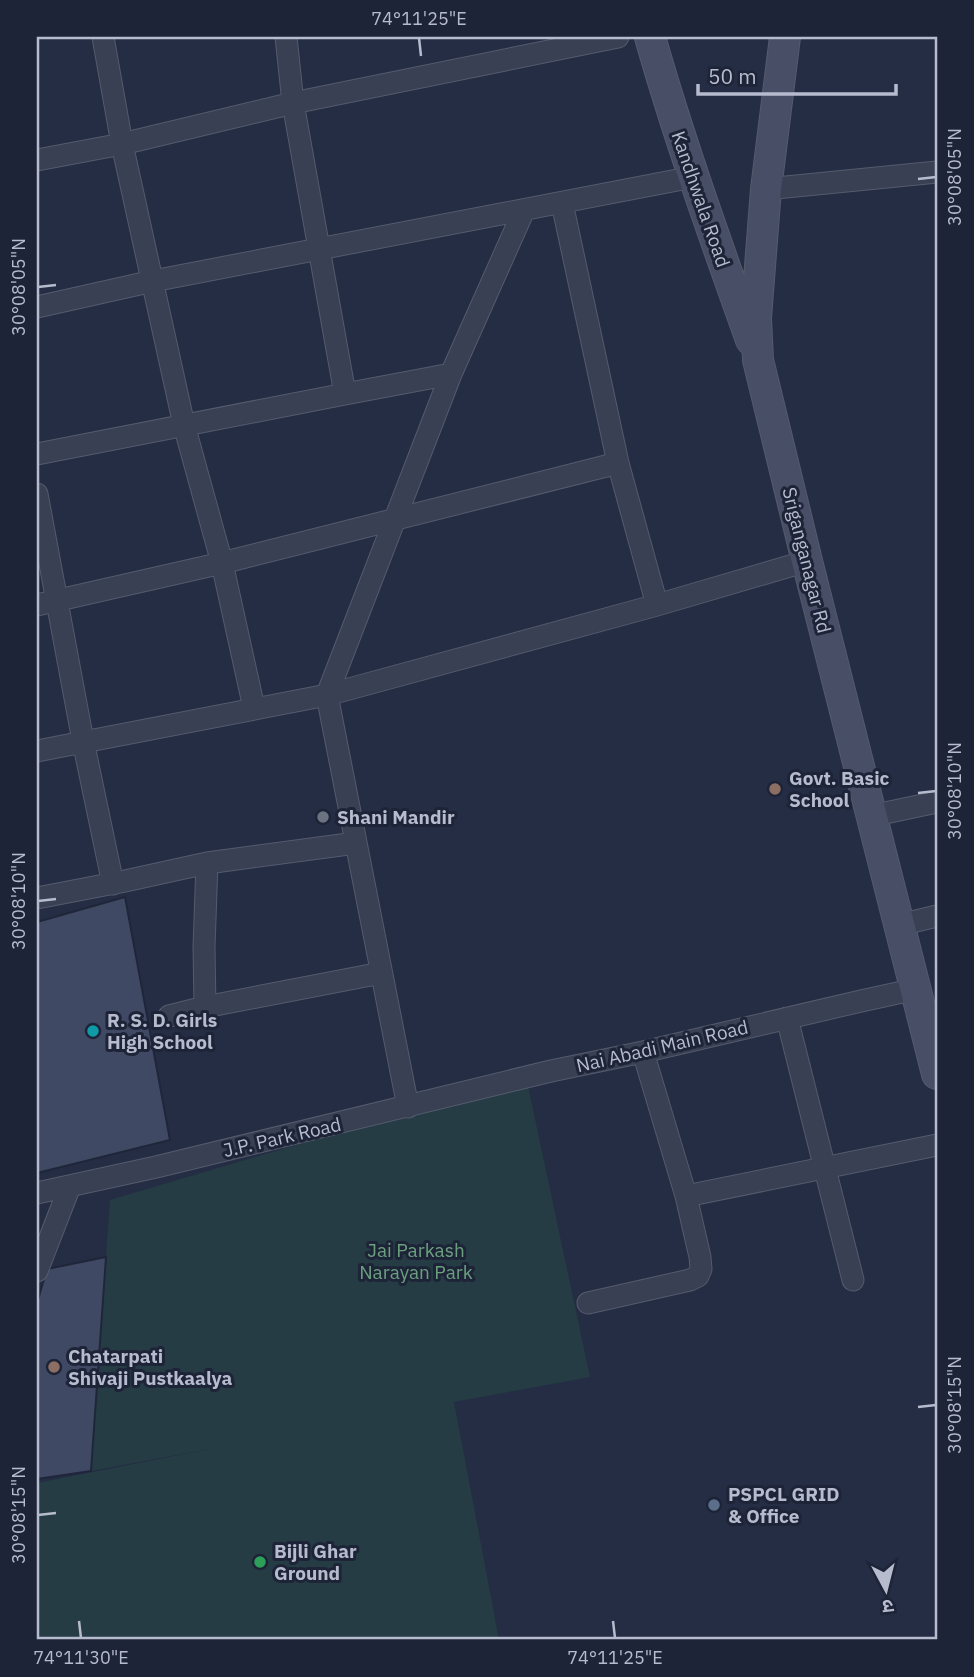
<svg xmlns="http://www.w3.org/2000/svg" width="974" height="1677" font-family="'IBM Plex Sans','Noto Sans Devanagari',sans-serif">
<style>
.green{fill:#263c44}
.building{fill:#404964;stroke:#20263a;stroke-width:2}
.lines{fill:none;stroke-linecap:round;stroke-linejoin:round}
.street-casing{stroke:#545b6d;stroke-width:23}
.secondary-casing{stroke:#545b6d;stroke-width:32}
.street{stroke:#394053;stroke-width:21}
.secondary{stroke:#474e66;stroke-width:30}
.ticks{fill:none;stroke:#b6bbcd;stroke-width:2.5}
.education-dot{fill:#8d6e63;stroke:#1e2438;stroke-width:2.5}
.worship-dot{fill:#6b7280;stroke:#1e2438;stroke-width:2.5}
.culture-dot{fill:#0f9aa8;stroke:#1e2438;stroke-width:2.5}
.service-dot{fill:#5c6f8a;stroke:#1e2438;stroke-width:2.5}
.leisure-dot{fill:#2e9e5b;stroke:#1e2438;stroke-width:2.5}
.labels{text-anchor:middle;dominant-baseline:central;stroke-width:6;stroke-linejoin:round;paint-order:stroke}
.street-label{font-size:19px;fill:#b6bbcd;stroke:#1e2438}
.poi-label{font-size:19px;font-weight:bold;fill:#b6bbcd;stroke:#1e2438;text-anchor:start}
.park-label{font-size:19px;fill:#6ba07f;stroke:#1e2438}
.neatline{fill:none;stroke:#b6bbcd;stroke-width:2.5}
.ticks-label{font-size:18px;text-anchor:middle;fill:#b6bbcd}
</style>
<rect width="100%" height="100%" fill="#242d44"/>
<!-- green -->
<path class="green" d="M526,1077L590,1377L454,1402L499,1640H37V1483L220,1447L91,1471L110,1200Z"/>
<!-- building -->
<path class="building" d="M125,897L170,1140L37,1173V922Z
M106,1257L91,1471L37,1479V1303L47,1269Z"/>
<g class="lines">
<!-- street casing -->
<g class="street-casing">
<path id="street" d="M103,37L122,144L184,425L222,563L254,708
M286,37L293,103L345,394
M37,160L122,144L293,103L618,37
M766,189L937,172
M562,203L618,463L657,605
M37,307L153,281L693,177
M37,454L345,394L451,374
M37,494L83,741L113,884
M37,605L222,563L618,463
M37,751L327,695L657,605L807,561
M871,816L937,802
M207,863L204,947L205,1007L381,973
M37,898L125,881L207,863L356,843
M899,925L937,916
M169,1016L205,1007
M787,1018L853,1280
M408,1107L327,695L451,374L524,210
M37,1193L156,1167L551,1071L643,1052L861,1001L916,989
M686,1196L937,1145
M37,1271L70,1186
M588,1303L690,1280L698,1276L701,1269L700,1257L686,1196L643,1052"/>
</g>
<!-- secondary casing -->
<g class="secondary-casing">
<path id="secondary" d="M650,37C679,139 715,239 751,340
M785,37L766,189L756,318L758,360L807,561L937,1074"/>
</g>
<!-- street -->
<use href="#street" class="street"/>
<!-- secondary -->
<use href="#secondary" class="secondary"/>
</g>
<!-- ticks -->
<path class="ticks" d="M419,38L421,56M918,179L936,177M38,287L56,285M918,793L936,791M38,901L56,899M918,1407L936,1405M38,1515L56,1513M79,1621L81,1638M613,1621L615,1638"/>
<!-- markers -->
<g class="education-dot">
<circle cx="775" cy="789" r="7"/>
<circle cx="54" cy="1367" r="7"/>
</g>
<circle class="worship-dot" cx="323" cy="817" r="7"/>
<circle class="culture-dot" cx="93" cy="1031" r="7"/>
<circle class="service-dot" cx="714" cy="1505" r="7"/>
<circle class="leisure-dot" cx="260" cy="1562" r="7"/>
<g class="labels">
<!-- street labels -->
<g class="street-label">
<text transform="translate(701 199) rotate(71)">Kandhwala Road</text>
<text transform="translate(807 560) rotate(76)">Sriganganagar Rd</text>
<text transform="translate(662 1046) rotate(-13)">Nai Abadi Main Road</text>
<text transform="translate(282 1137) rotate(-13)">J.P. Park Road</text>
</g>
<!-- poi labels -->
<g class="poi-label">
<text x="789" y="778">Govt. Basic<tspan x="789" dy="22">School</tspan></text>
<text x="337" y="817">Shani Mandir</text>
<text x="107" y="1020">R. S. D. Girls<tspan x="107" dy="22">High School</tspan></text>
<text x="68" y="1356">Chatarpati<tspan x="68" dy="22">Shivaji Pustkaalya</tspan></text>
<text x="728" y="1494">PSPCL GRID<tspan x="728" dy="22">&amp; Office</tspan></text>
<text x="274" y="1551">Bijli Ghar<tspan x="274" dy="22">Ground</tspan></text>
</g>
<!-- park labels -->
<g class="park-label">
<text x="416" y="1250">Jai Parkash<tspan x="416" dy="22">Narayan Park</tspan></text>
</g>
</g>
<!-- border -->
<rect width="974" height="1677" fill="none" stroke="#1e2438" stroke-width="77"/>
<!-- north arrow -->
<g transform="translate(886 1590) rotate(173)" stroke="#1e2438" stroke-width="5" paint-order="stroke">
<path d="M0-5L12 26L0 18L-12 26Z" fill="#b6bbcd"/>
<text y="-10" font-size="19" font-weight="bold" text-anchor="middle" fill="#b6bbcd">उ</text>
</g>
<!-- scale -->
<path d="M698 84v10h198v-10" fill="none" stroke="#b6bbcd" stroke-width="3.5"/>
<text x="708" y="84" font-size="21" fill="#b6bbcd" stroke="#1e2438" stroke-width="5" paint-order="stroke">50 m</text>
<rect x="38" y="38" width="898" height="1600" class="neatline"/>
<g class="ticks-label">
<text x="419" y="25">74°11'25"E</text>
<text transform="translate(955 177) rotate(-90)" y="6">30°08'05"N</text>
<text transform="translate(19 287) rotate(-90)" y="6">30°08'05"N</text>
<text transform="translate(955 791) rotate(-90)" y="6">30°08'10"N</text>
<text transform="translate(19 901) rotate(-90)" y="6">30°08'10"N</text>
<text transform="translate(955 1405) rotate(-90)" y="6">30°08'15"N</text>
<text transform="translate(19 1515) rotate(-90)" y="6">30°08'15"N</text>
<text x="81" y="1664">74°11'30"E</text>
<text x="615" y="1664">74°11'25"E</text>
</g>
</svg>
